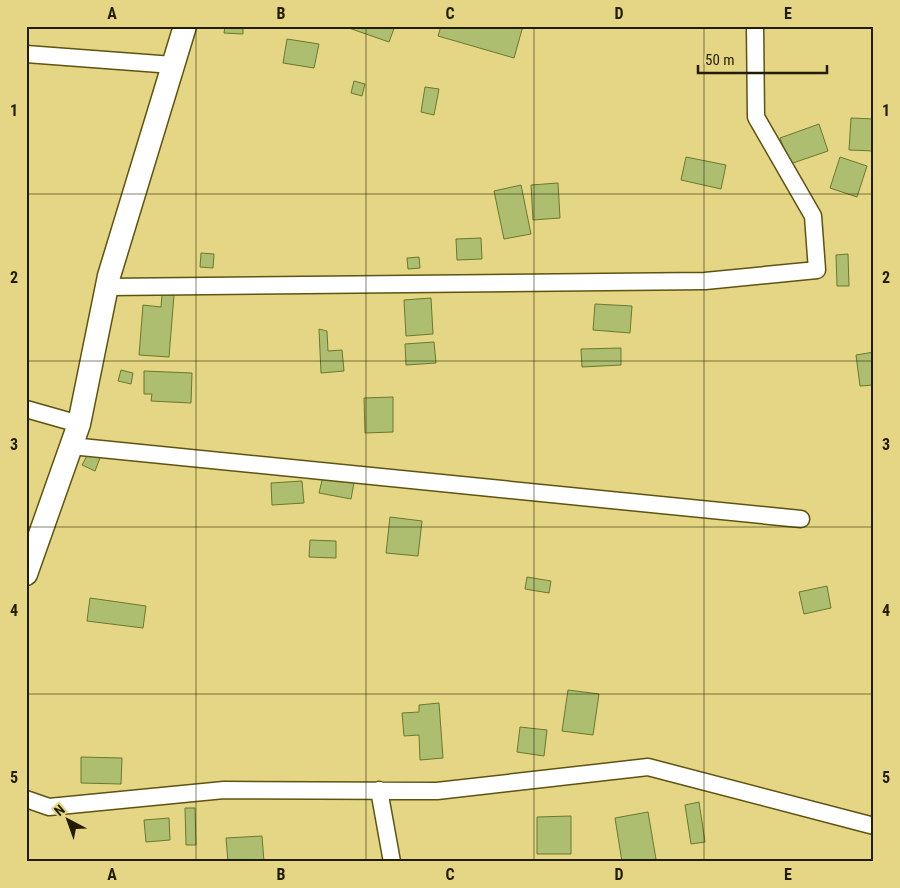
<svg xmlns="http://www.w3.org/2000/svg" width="900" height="888" font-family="'Roboto Condensed',sans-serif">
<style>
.building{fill:#adbe71;stroke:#6a792c}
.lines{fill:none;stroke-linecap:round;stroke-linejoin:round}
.street-casing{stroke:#5e5311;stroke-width:19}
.secondary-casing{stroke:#5e5311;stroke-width:25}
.street{stroke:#fff;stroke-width:16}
.secondary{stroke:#fff;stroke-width:22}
.grid{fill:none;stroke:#231d00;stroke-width:1;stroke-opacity:0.55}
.neatline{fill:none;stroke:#231d00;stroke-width:2}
.grid-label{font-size:16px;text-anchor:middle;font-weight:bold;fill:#231d00}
</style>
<rect width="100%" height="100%" fill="#e4d684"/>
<!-- building -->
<path class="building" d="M225,26H243V34L224,33Z
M343,26H395L389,42Z
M441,26H523L514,58L438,36Z
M287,39L319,44L314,68L283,63Z
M354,81L365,84L362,96L351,93Z
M425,87L439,89L434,115L421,112Z
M851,118L874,119V151L849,150Z
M819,124L828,151L790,164L780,138Z
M686,157L726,165L721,189L681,180Z
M840,157L867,166L857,197L830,188Z
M558,183L560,218L533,220L531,185Z
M521,185L531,234L504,239L494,191Z
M481,238L482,259L457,260L456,239Z
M201,253L214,254L213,268L200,267Z
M848,254L849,286H837L836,255Z
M419,257L420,268L408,269L407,258Z
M162,294L174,295L169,357L139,355L143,305L161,307Z
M431,298L433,334L406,336L404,300Z
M595,304L632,306L630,333L593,330Z
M319,329L327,331L328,351L342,350L344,371L321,373Z
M434,342L436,363L406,365L405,344Z
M621,348V365L582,367L581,349Z
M874,352V385L860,386L856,355Z
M121,370L133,373L131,384L118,381Z
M144,371L192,373L191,403L151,401L152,394H144Z
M393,397V432L365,433L364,398Z
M88,454L100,458L95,471L82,465Z
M323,476L354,483L351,499L319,493Z
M302,481L304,503L272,505L271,483Z
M390,517L422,521L418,556L386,553Z
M310,540L336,541V558L309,557Z
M527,577L551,581L549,593L525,589Z
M827,586L831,608L804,614L799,592Z
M90,598L146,606L143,628L87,621Z
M568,690L599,694L593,735L562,731Z
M439,703L443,758L420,760L419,735L404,736L402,713L419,712V705Z
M520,727L547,730L544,756L517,752Z
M81,757L122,758L121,784L81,783Z
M699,802L705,842L691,844L685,805Z
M185,808H195L196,845H186Z
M648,812L656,859L643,862H622L615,818Z
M571,816V854H537V817Z
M169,818L170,840L146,842L144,820Z
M262,836L264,862H228L226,838Z"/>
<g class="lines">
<!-- street casing -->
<g class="street-casing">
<path id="street" d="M26,54L173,65
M107,287L705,281L817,270L813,216L756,117L755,26
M26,409L79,424
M71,446L801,519
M379,790L392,862
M26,799L49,807L224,790L437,791L648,767L874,826"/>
</g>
<!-- secondary casing -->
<g class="secondary-casing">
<path id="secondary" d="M26,574L79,424L109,276L185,26"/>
</g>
<!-- street -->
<use href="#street" class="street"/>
<!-- secondary -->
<use href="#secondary" class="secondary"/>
</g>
<!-- grid -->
<path class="grid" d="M196,26V862M366,26V862M534,26V862M704,26V862M26,194H874M26,361H874M26,527H874M26,694H874"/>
<!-- border -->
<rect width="900" height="888" fill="none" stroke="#e4d684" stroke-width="55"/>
<!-- north arrow -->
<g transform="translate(68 820) rotate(319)" stroke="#e4d684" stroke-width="4" paint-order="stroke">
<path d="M0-4L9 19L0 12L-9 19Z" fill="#231d00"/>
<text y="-8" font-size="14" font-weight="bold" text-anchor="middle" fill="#231d00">N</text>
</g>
<!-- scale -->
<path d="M698 65v8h129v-8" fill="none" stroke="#231d00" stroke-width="2.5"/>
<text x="705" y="65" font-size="15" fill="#231d00" stroke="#e4d684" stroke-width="4" paint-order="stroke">50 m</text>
<rect x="28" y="28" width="844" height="832" class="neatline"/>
<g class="grid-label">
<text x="112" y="19">A</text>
<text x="281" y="19">B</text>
<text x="450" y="19">C</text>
<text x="619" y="19">D</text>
<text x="788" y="19">E</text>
<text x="14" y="116">1</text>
<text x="886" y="116">1</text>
<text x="14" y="283">2</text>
<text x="886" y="283">2</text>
<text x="14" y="450">3</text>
<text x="886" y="450">3</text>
<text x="14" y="616">4</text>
<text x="886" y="616">4</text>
<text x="14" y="783">5</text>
<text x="886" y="783">5</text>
<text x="112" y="880">A</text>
<text x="281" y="880">B</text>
<text x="450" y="880">C</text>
<text x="619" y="880">D</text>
<text x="788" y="880">E</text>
</g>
</svg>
